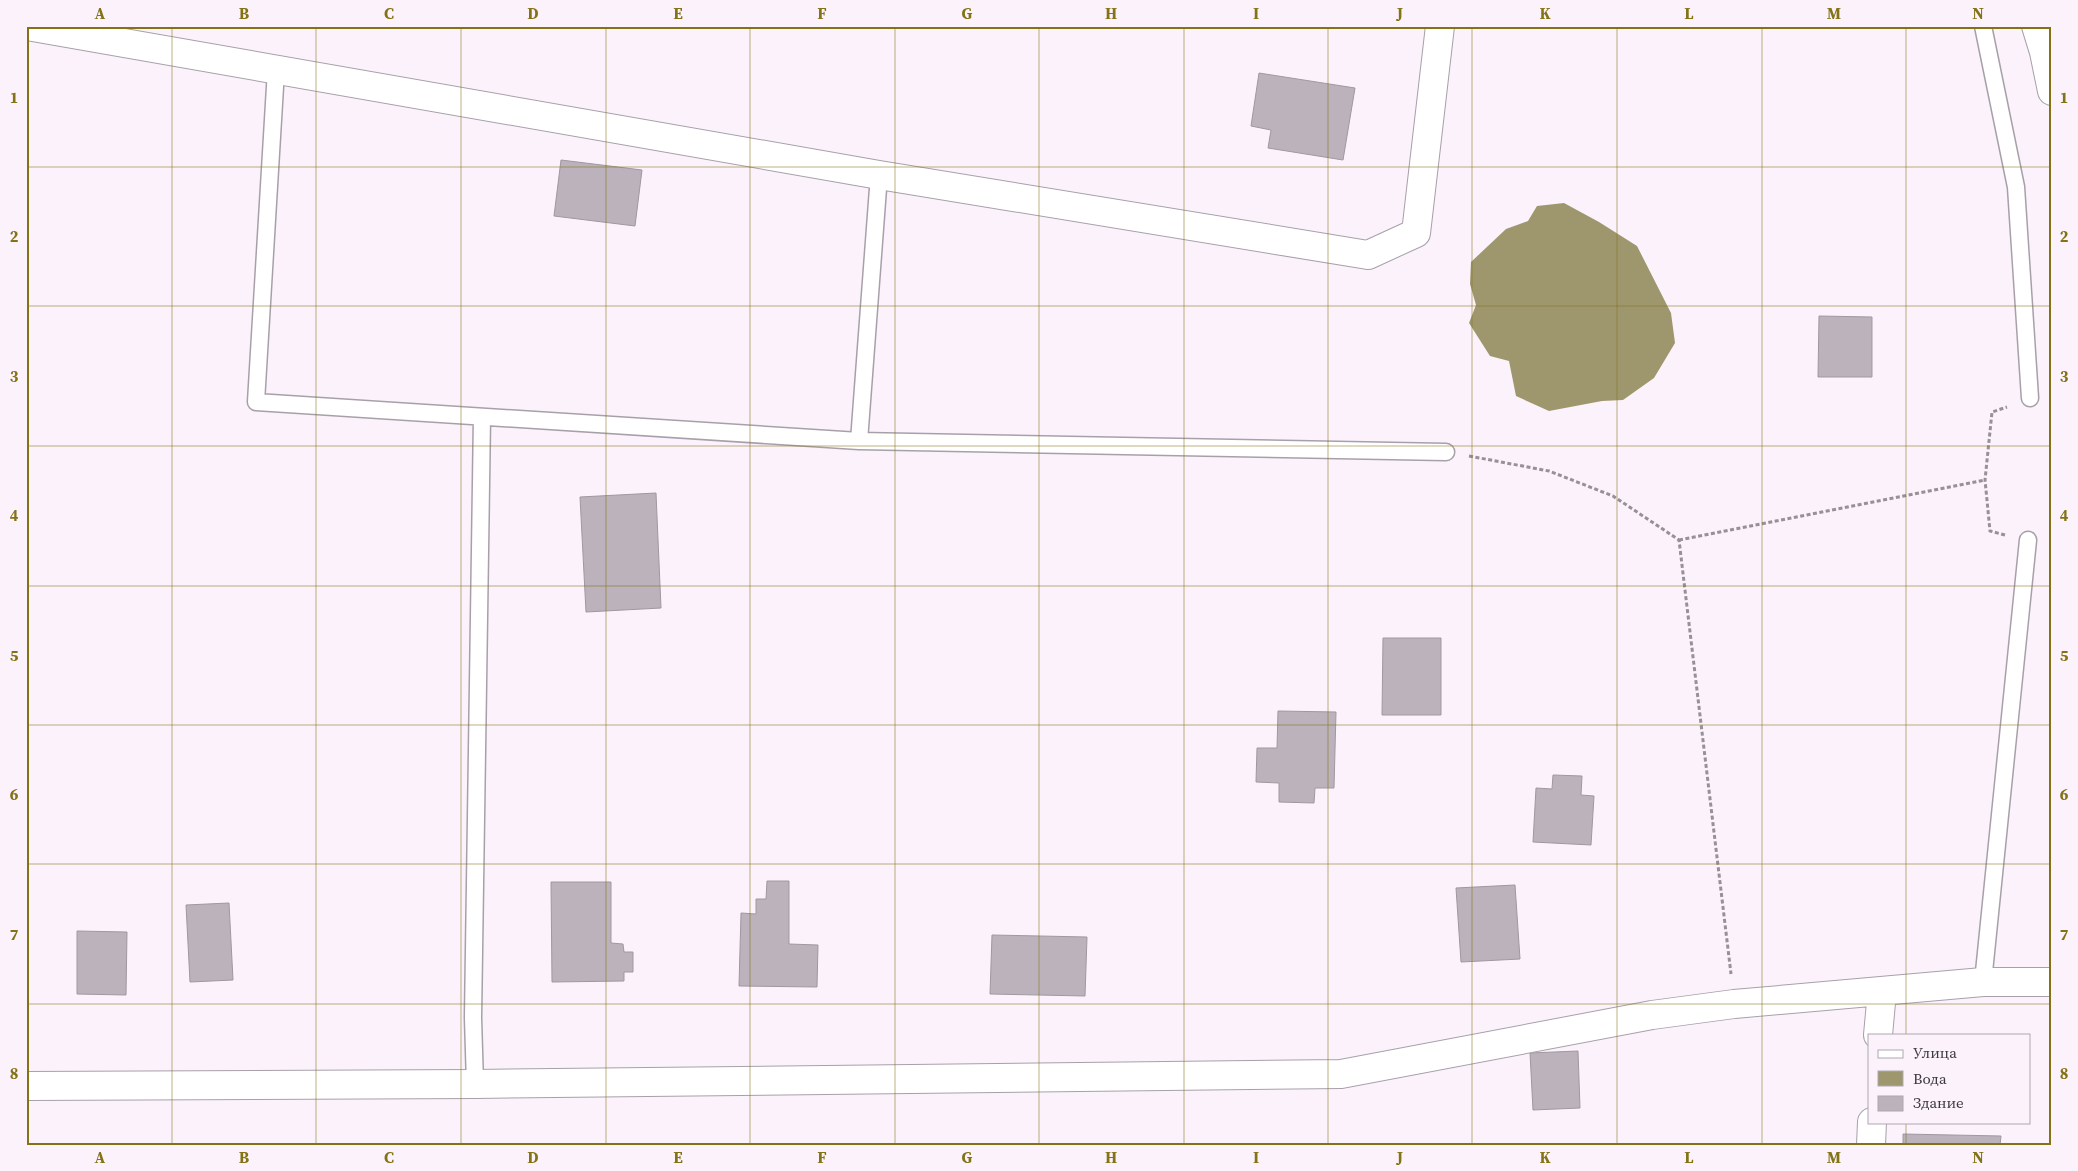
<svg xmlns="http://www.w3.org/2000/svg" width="2078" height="1171" font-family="'Source Serif 4',serif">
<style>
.water{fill:#9e976e}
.building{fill:#bbb2bc;stroke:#a098a1}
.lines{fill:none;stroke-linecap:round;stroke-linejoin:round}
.service-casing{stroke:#a8a0a9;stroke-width:19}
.minor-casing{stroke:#a8a0a9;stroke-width:30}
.path{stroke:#979097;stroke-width:3;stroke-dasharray:4 2.5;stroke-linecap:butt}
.service{stroke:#fff;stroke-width:16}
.minor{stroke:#fff;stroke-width:28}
.grid{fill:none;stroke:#837315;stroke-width:1;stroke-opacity:0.55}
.neatline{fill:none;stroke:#837315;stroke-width:2}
.grid-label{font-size:16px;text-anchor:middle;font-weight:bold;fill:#837315}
</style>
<rect width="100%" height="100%" fill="#fbf2fc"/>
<!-- water -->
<path class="water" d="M1564,203L1599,222L1637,246L1671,313L1675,343L1654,378L1623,400L1602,401L1549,411L1516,396L1509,361L1490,356L1469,323L1476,305L1470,284L1471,262L1506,229L1528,221L1537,206Z"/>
<!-- building -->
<path class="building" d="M1259,73L1355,88L1343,160L1268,148L1271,130L1251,126Z
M561,160L642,170L635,226L554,216Z
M1819,316L1872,317V377H1818Z
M656,493L661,608L586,612L580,497Z
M1383,638H1441V715H1382Z
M1278,711L1336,712L1334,788H1315L1314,803L1279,802V783L1256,782L1257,748H1277Z
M1553,775L1582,776L1581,795L1594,796L1591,845L1533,842L1536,788L1552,789Z
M767,881H789V944L818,945L817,987L739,986L741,913L756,914V899H766Z
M551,882H611V943L623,944L624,952H633V972H624V981L552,982Z
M1515,885L1520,959L1461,962L1456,888Z
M229,903L233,980L190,982L186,905Z
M77,931L127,932L126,995L77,994Z
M992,935L1087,937L1085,996L990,994Z
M1578,1051L1580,1108L1533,1110L1530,1053Z
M1903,1134L2001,1136L2000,1145H1903Z"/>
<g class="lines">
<!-- service casing -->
<g class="service-casing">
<path id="service" d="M1983,26L2016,187L2030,398
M276,70L256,402L859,441L879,175
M859,441L1446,452
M1983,982L2028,540
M475,1084L473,1018L482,417"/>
</g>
<!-- minor casing -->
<g class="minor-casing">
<path id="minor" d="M27,26L879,175L1368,255L1416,233L1440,26
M2036,26L2044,52L2052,91
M1878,1035L1882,992
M26,1086L475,1084L1341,1074L1652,1015L1734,1004L1983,982H2052
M1871,1145L1872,1122"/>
</g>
<!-- path -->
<path class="path" d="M1469,456L1549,471L1613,496L1679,540L1731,974
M2005,535L1990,531L1985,480L1992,412L2007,407
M1679,540L1985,480"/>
<!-- service -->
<use href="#service" class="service"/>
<!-- minor -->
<use href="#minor" class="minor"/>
</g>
<!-- grid -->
<path class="grid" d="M172,26V1145M316,26V1145M461,26V1145M606,26V1145M750,26V1145M895,26V1145M1039,26V1145M1184,26V1145M1328,26V1145M1472,26V1145M1617,26V1145M1762,26V1145M1906,26V1035M26,167H2052M26,306H2052M26,446H2052M26,586H2052M26,725H2052M26,864H2052M26,1004H2052M1906,1122V1145"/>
<!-- border -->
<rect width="2078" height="1171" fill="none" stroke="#fbf2fc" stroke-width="55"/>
<!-- legend -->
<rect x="1868" y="1034" width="162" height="90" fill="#fbf2fc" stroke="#afa8af"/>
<rect x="1878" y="1050" width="25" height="8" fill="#ffffff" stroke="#afa8af"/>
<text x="1913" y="1058" font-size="15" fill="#3c383c">Улица</text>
<rect x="1878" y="1071" width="25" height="15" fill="#9e976e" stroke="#afa8af"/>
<text x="1913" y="1084" font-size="15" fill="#3c383c">Вода</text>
<rect x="1878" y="1096" width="25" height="15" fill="#bbb2bc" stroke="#afa8af"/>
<text x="1913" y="1108" font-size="15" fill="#3c383c">Здание</text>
<rect x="28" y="28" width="2022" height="1116" class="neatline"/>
<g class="grid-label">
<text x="100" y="19">A</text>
<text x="244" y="19">B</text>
<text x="389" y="19">C</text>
<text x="533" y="19">D</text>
<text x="678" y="19">E</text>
<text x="822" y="19">F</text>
<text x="967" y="19">G</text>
<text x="1111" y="19">H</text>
<text x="1256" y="19">I</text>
<text x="1400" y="19">J</text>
<text x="1545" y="19">K</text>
<text x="1689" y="19">L</text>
<text x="1834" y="19">M</text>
<text x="1978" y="19">N</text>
<text x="14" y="103">1</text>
<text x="2064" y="103">1</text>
<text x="14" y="242">2</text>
<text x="2064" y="242">2</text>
<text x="14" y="382">3</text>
<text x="2064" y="382">3</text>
<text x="14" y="521">4</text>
<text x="2064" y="521">4</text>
<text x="14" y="661">5</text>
<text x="2064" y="661">5</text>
<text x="14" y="800">6</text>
<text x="2064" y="800">6</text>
<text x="14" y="940">7</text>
<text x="2064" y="940">7</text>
<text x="14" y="1079">8</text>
<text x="2064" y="1079">8</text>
<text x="100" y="1163">A</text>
<text x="244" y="1163">B</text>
<text x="389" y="1163">C</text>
<text x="533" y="1163">D</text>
<text x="678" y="1163">E</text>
<text x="822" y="1163">F</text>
<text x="967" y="1163">G</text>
<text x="1111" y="1163">H</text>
<text x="1256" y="1163">I</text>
<text x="1400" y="1163">J</text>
<text x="1545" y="1163">K</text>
<text x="1689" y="1163">L</text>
<text x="1834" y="1163">M</text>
<text x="1978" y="1163">N</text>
</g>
</svg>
